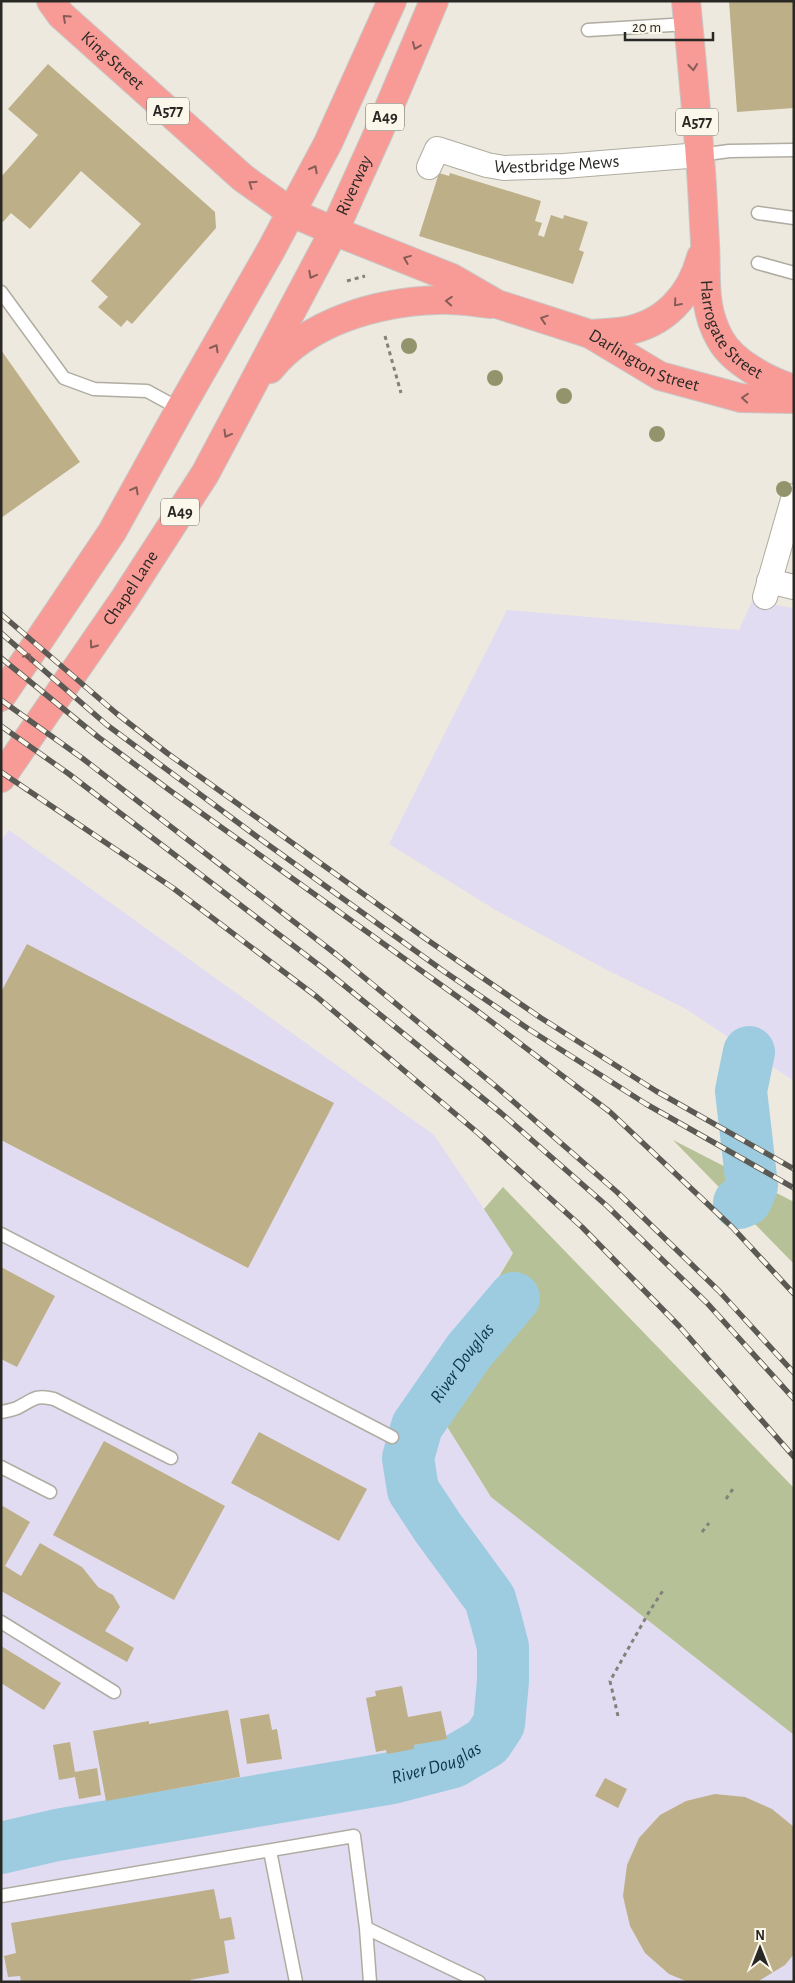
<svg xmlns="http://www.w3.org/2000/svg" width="795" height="1983" font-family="'Alegreya Sans',sans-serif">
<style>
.industrial{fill:#e1dcf2}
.forest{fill:#b7c197}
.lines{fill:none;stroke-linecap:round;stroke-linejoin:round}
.river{stroke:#9dcce1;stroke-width:52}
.building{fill:#bdaf87}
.service-casing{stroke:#b0aca1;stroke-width:15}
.minor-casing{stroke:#b0aca1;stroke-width:26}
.trunk-casing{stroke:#c8c7c6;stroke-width:30}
.path{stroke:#84817a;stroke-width:3;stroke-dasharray:4 4;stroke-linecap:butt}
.service{stroke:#fff;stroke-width:12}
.minor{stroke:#fff;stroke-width:24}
.trunk{stroke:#f89b96;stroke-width:28}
.rail-casing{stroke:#5b5953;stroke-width:5.5}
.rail{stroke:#fbf7eb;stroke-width:4;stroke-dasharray:11;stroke-linecap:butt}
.tree{fill:#92956c}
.oneway{stroke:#875c57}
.labels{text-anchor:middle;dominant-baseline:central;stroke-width:4.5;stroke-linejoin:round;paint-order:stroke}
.shield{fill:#fbf7eb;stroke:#696660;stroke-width:1}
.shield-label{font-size:16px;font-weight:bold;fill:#2a2824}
.street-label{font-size:18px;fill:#2a2824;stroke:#fbf7eb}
.water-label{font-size:19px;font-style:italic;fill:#0d3646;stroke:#fbf7eb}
</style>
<rect width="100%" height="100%" fill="#ede9de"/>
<!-- industrial -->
<path class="industrial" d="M752,601L794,608V1081L686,1009L603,968L494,909L389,844L507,610L739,630Z
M9,830L434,1135L513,1252L428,1396L491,1497L794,1735V1982H1V841Z"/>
<!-- forest -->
<path class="forest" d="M673,1140L794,1202V1264Z
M503,1187L794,1488V1735L491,1497L428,1396L513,1253L484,1209Z"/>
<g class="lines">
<!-- river -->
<g class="river">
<path d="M739,1203L746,1200L752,1186L741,1091L749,1052"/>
<path id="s1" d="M1,1848L57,1835L392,1778L453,1762L487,1742L499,1724L503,1681V1647L496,1620L490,1599L438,1528L413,1490L408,1458L417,1426L469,1351L514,1298"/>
</g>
</g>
<!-- building -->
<path class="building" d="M729,1H794V108L737,112Z
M48,64L215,212L216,228L132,324L127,320L121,327L98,307L108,297L91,281L141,224L81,171L30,229L11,213L3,222L1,220V177L38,135L8,109Z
M439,173L449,176L450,173L541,201L535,221L542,223L538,235L544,237L551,215L563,219L564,215L588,222L579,250L584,252L573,284L419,236Z
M1,350L80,462L1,518Z
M27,944L334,1103L248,1268L1,1140V992Z
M1,1267L55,1296L17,1367L1,1359Z
M259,1432L367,1489L339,1541L231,1483Z
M104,1441L225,1506L174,1600L53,1535Z
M1,1505L30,1522L5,1566L21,1576L40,1543L82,1567L98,1587L113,1595L120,1607L105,1631L134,1648L127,1662L1,1591Z
M1,1646L61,1683L44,1710L1,1683Z
M402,1686L408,1717L441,1711L447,1739L414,1745V1749L387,1754L386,1750L376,1752L366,1698L376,1696L375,1691Z
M228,1710L240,1777L106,1801L93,1731L149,1721V1724Z
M269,1714L272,1730L277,1729L282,1759L247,1764L240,1719Z
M70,1742L75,1772L97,1768L101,1795L79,1799L75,1777L59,1780L53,1745Z
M605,1778L627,1789L618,1808L595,1796Z
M715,1794L745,1797L772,1809L794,1827V1954L785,1965L757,1982H688L669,1974L645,1953L630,1926L623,1896L627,1865L639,1838L660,1815L686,1801Z
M214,1889L220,1919L231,1917L235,1939L224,1941L229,1973L190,1980V1982H21L20,1976L8,1977L4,1956L16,1953L11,1923Z"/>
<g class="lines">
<!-- service casing -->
<g class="service-casing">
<path id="service" d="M588,30L688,24
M700,155L729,151L794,150
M758,213L794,218
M758,263L794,273
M1,292L64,378L94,389L147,391L180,409
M1,1234L392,1437
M1,1412C6,1411 12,1410 17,1408C33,1400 35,1394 54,1399L171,1458
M1,1467L50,1492
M1,1622L114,1692
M270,1851L296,1982
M1,1896L354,1836L366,1928L370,1982
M366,1928L479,1982"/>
</g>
<!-- minor casing -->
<g class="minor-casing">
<g id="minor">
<path id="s2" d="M429,167L437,149L487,165L504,168L564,166L700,155"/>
<path d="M769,581L794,587"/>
<path d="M765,597L794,496"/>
</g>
</g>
<!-- trunk casing -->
<g class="trunk-casing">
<g id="trunk">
<path id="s3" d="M51,1L61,15L243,178L292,213L334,231L452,278L497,304L590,334L660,376L741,398L794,399"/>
<path id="s4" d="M686,1C692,63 698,125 702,186C703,205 704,224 705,243C707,279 702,307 720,339C733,363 769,381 794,389"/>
<path d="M590,334C601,333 614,333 625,331C665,324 691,295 701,257"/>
<path d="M270,369C309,321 378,302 437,300C454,299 473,302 491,304"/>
<path d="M1,697L112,532L180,409L271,250L328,143L392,1"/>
<path id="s5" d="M1,778L125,598L205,474L334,231L380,129L434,1"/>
</g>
</g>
<!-- path -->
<path class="path" d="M347,281L365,276
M385,336L401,393
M726,1499L735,1486
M702,1532L709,1523
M618,1716L610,1681L649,1612L664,1589"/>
<!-- service -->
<use href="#service" class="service"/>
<!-- minor -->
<use href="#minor" class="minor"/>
<!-- trunk -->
<use href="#trunk" class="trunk"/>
<!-- rail casing -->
<g class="rail-casing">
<path id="rail" d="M1,614L116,713L167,753L426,939L541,1018L656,1091L794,1169
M1,633L107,725L256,836L442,970L530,1030L646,1104L794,1188
M1,658L98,737L172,792L476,1010L610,1112L732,1227L794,1294
M1,700L82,758L337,955L499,1089L617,1192L719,1291L794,1373
M1,726L69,774L324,969L501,1113L607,1206L707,1303L794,1399
M1,772L173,888L317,997L478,1133L582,1227L679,1326L794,1457"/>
</g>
<!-- rail -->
<use href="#rail" class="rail"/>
</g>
<!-- trees -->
<g class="tree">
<circle cx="409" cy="346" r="8"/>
<circle cx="495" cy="378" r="8"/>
<circle cx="564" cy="396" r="8"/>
<circle cx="657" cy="434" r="8"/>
<circle cx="784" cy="489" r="8"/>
</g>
<!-- one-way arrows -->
<defs><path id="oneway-chevron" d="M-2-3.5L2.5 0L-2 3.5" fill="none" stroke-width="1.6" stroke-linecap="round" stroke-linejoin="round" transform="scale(1.25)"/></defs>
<g class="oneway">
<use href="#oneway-chevron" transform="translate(66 18) rotate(-138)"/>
<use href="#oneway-chevron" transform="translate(416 46) rotate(113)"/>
<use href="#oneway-chevron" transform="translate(693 67) rotate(84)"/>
<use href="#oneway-chevron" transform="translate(314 169) rotate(-62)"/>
<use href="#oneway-chevron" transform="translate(252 184) rotate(-145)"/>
<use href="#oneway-chevron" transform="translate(407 259) rotate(-158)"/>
<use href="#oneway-chevron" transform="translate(312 275) rotate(118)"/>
<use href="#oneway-chevron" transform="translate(449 301) rotate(-176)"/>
<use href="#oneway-chevron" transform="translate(677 303) rotate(131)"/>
<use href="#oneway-chevron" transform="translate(544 319) rotate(-162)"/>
<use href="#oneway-chevron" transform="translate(215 348) rotate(-60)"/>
<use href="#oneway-chevron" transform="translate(745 398) rotate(-175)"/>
<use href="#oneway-chevron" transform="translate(227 434) rotate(119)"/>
<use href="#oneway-chevron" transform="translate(135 490) rotate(-61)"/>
<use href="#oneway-chevron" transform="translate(93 645) rotate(125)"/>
<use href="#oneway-chevron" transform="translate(28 657) rotate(-56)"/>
</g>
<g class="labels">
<!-- shield labels -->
<g class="shield">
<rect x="147" y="97.5" width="42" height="27" rx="4"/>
<rect x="366" y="103.5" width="38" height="27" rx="4"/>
<rect x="676" y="108.5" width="42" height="27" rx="4"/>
<rect x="161" y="498.5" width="38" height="27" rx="4"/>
</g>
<g class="shield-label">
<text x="168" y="111">A577</text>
<text x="385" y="117">A49</text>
<text x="697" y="122">A577</text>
<text x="180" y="512">A49</text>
</g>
<!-- street labels -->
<g class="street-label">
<text stroke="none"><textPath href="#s3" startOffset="86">King Street</textPath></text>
<text stroke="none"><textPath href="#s2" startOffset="142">Westbridge Mews</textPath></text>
<text stroke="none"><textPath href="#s5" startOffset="691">Riverway</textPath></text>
<text stroke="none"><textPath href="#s4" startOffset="338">Harrogate Street</textPath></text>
<text stroke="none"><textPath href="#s3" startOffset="705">Darlington Street</textPath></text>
<text stroke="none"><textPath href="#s5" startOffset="230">Chapel Lane</textPath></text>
</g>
<!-- water labels -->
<g class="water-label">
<text stroke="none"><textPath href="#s1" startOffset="925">River Douglas</textPath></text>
<text stroke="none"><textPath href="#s1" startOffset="444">River Douglas</textPath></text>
</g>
</g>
<!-- border -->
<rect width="795" height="1983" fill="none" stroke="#2a2824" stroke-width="5"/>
<!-- north arrow -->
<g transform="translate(760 1948)" stroke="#fbf7eb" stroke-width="4" paint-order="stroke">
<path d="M0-4L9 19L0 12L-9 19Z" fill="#2a2824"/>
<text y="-8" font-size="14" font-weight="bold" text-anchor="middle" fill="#2a2824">N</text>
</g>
<!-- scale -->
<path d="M625 32v8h88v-8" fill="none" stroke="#2a2824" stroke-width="2.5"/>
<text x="632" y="32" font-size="15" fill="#2a2824" stroke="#fbf7eb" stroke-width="4" paint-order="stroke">20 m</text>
</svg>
